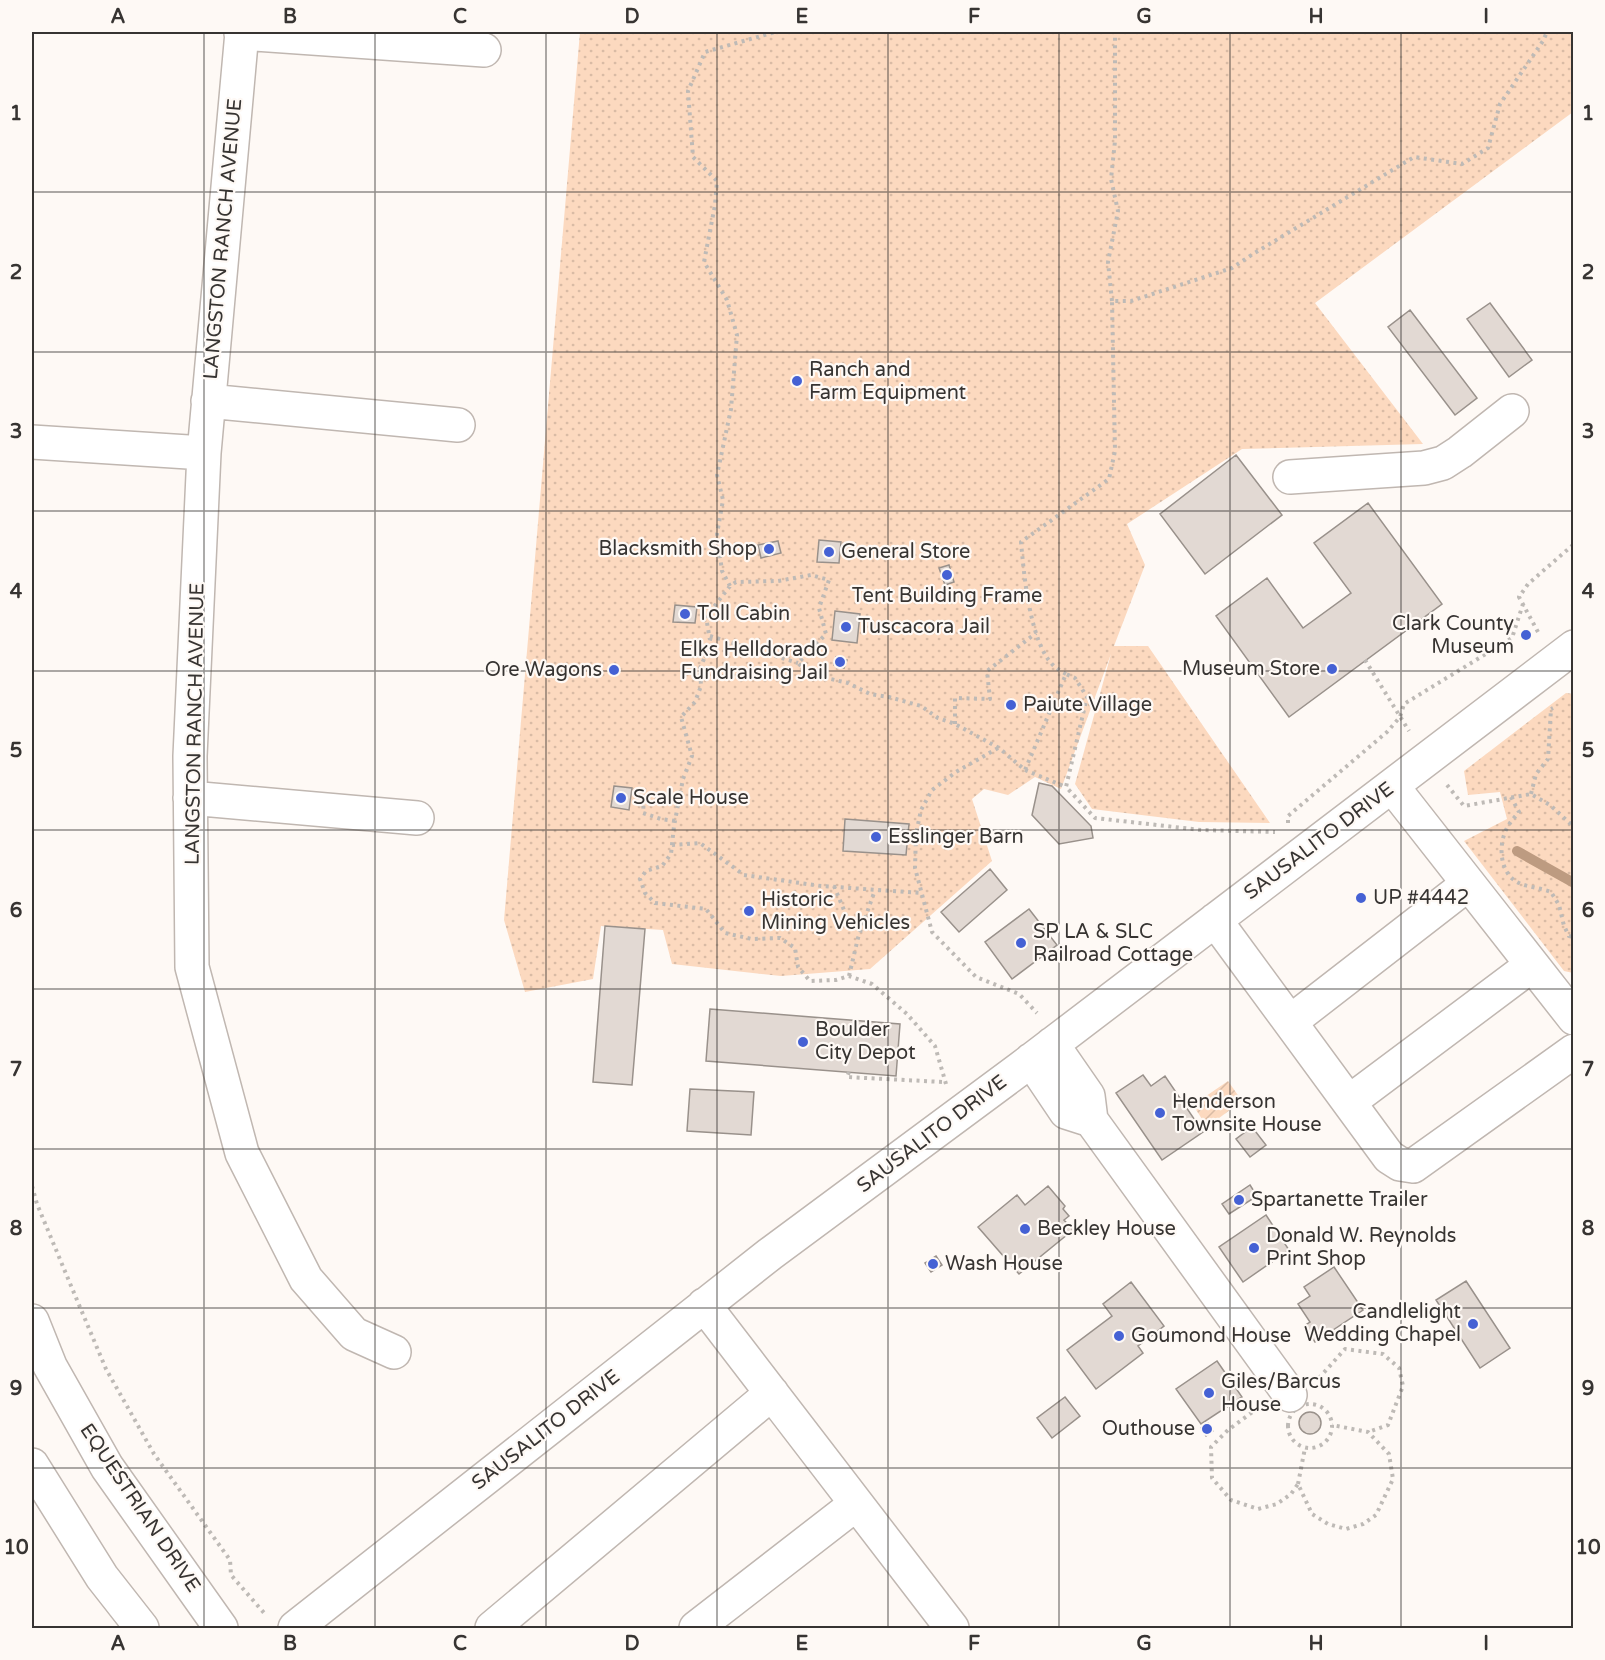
<svg xmlns="http://www.w3.org/2000/svg" width="1605" height="1660" font-family="'Varela Round',sans-serif">
<style>
.grass{fill:url(#grass-dots)}
.garden{fill:url(#garden-furrows)}
.lines{fill:none;stroke-linecap:round;stroke-linejoin:round}
.stream{stroke:#bd9b81;stroke-width:10}
.building{fill:#e2d9d3;stroke:#99918b;stroke-width:1.5}
.minor-casing{stroke:#c0b7b1;stroke-width:36}
.path{stroke:#bebab6;stroke-width:4;stroke-dasharray:3 4.5;stroke-linecap:butt}
.minor{stroke:#fff;stroke-width:33}
.grid{fill:none;stroke:#373432;stroke-width:1.5;stroke-opacity:0.55}
.poi-dot{fill:#4561d4;stroke:#fef9f5;stroke-width:2}
.labels{text-anchor:middle;dominant-baseline:central;stroke-width:4.5;stroke-linejoin:round;paint-order:stroke}
.street-label{font-size:20px;fill:#373432;stroke:#fef9f5}
.poi-label{font-size:20px;fill:#373432;stroke:#fef9f5;text-anchor:start}
.neatline{fill:none;stroke:#373432;stroke-width:2}
.grid-label{font-size:20px;text-anchor:middle;font-weight:bold;fill:#373432}
</style>
<defs>
<pattern id="grass-dots" width="8" height="8" patternUnits="userSpaceOnUse" patternTransform="scale(1.5)"><rect width="8" height="8" fill="#fcd9bf"/><path d="M2 2h.1M6 6h.1" fill="none" stroke="#d9bba5" stroke-width="1.8" stroke-linecap="round"/></pattern>
<pattern id="garden-furrows" width="10" height="10" patternUnits="userSpaceOnUse" patternTransform="scale(1.5)"><rect width="10" height="10" fill="#fcd9bf"/><path d="M-1 1l2-2M0 10L10 0M9 11l2-2" fill="none" stroke="#d9bba5"/></pattern>
</defs>
<rect width="100%" height="100%" fill="#fef9f5"/>
<!-- grass -->
<path class="grass" d="M580,32H1573V112L1315,303L1423,444L1242,449L1127,524L1145,565L1114,646H1148L1270,823L1199,822L1092,809L1075,784L1111,654L1061,789L1035,777L1008,795L984,789L972,799L992,861L870,969L781,976L672,964L663,930L601,926L593,979L525,992L504,920Z
M1566,693L1574,694L1573,973L1564,971L1464,841L1507,819L1500,792L1468,795L1464,771Z"/>
<!-- garden -->
<path class="garden" d="M1228,1081L1242,1101L1207,1127L1193,1105Z"/>
<g class="lines">
<!-- stream -->
<path class="stream" d="M1517,851L1574,883"/>
</g>
<!-- building -->
<path class="building" d="M1490,303L1532,360L1509,377L1467,319Z
M1410,310L1477,398L1455,415L1388,327Z
M1236,455L1282,515L1205,574L1160,514Z
M1368,503L1442,604L1289,717L1216,616L1267,578L1303,628L1351,593L1314,543Z
M819,540L841,542L839,563L817,562Z
M778,541L781,553L761,558L758,545Z
M949,565L954,582L945,585L939,568Z
M675,605L697,607L695,623L673,622Z
M835,611L860,614L857,643L832,640Z
M836,657L847,660L844,668L834,665Z
M1039,783L1052,786L1091,826L1093,838L1059,844L1032,815Z
M614,786L632,788L629,810L611,807Z
M845,819L909,824L906,855L843,851Z
M990,869L1007,890L959,932L941,912Z
M1029,909L1057,945L1012,979L985,942Z
M605,926L645,929L632,1085L593,1082Z
M710,1009L900,1024L896,1076L706,1061Z
M1143,1075L1151,1086L1165,1076L1203,1132L1162,1160L1116,1093Z
M690,1089L754,1092L751,1135L687,1131Z
M1252,1127L1266,1145L1250,1157L1236,1139Z
M1250,1185L1257,1196L1229,1214L1222,1204Z
M1048,1186L1065,1206L1063,1209L1069,1216L1064,1220L1073,1230L1019,1274L978,1227L1017,1195L1025,1205Z
M1266,1215L1289,1250L1243,1282L1219,1247Z
M936,1256L942,1265L931,1272L925,1263Z
M1334,1267L1363,1310L1315,1342L1304,1326L1310,1322L1298,1304L1310,1296L1304,1287Z
M1466,1281L1510,1348L1480,1368L1436,1300Z
M1131,1282L1164,1326L1138,1346L1143,1353L1096,1389L1067,1350L1112,1316L1103,1304Z
M1217,1361L1242,1397L1201,1424L1176,1389Z
M1065,1397L1080,1416L1052,1438L1037,1418Z
M1299 1423a11 11 0 1 1 22 0a11 11 0 1 1-22 0Z
M1208,1423L1213,1431L1206,1436L1201,1428Z"/>
<g class="lines">
<!-- minor casing -->
<g class="minor-casing">
<path id="minor" d="M242,32L204,453L190,756L192,967L242,1153L306,1279L354,1334L394,1352
M241,33L484,50
M208,401L458,425
M32,442L204,453
M1290,477L1424,468L1443,463L1460,452L1512,411
M1392,786L1574,1018
M190,798L417,818
M1215,920L1389,1157L1400,1164L1413,1166L1574,1051
M1290,1022L1468,884
M1052,1044L1088,1096L1091,1120
M1031,1060L1066,1112L1091,1120L1290,1395
M1349,1102L1532,965
M704,1305L952,1628
M32,1321L50,1366L107,1467L221,1628
M32,1465L102,1577L142,1628
M295,1628L770,1254L1021,1068L1574,647
M492,1628L772,1393
M696,1628L856,1504"/>
</g>
<!-- path -->
<path class="path" d="M1112,301L1108,262L1118,211L1111,179L1115,141V32
M730,586L722,571L717,534L723,500L717,475L731,409L737,335L727,300L704,262L715,205L717,181L693,157L688,91L705,52L775,32
M1538,632L1519,597L1528,584L1574,544
M710,636L798,663
M1365,660L1409,731
M1066,674C1062,672 1058,669 1054,666C1030,644 1024,575 1021,542L1109,479L1115,451L1112,301H1131L1232,268L1253,254L1414,157L1462,164L1488,148L1500,104L1543,41L1547,32
M955,724V698L990,699L987,671L1036,633
M998,748L956,772L932,790L921,810L916,834L915,868L932,932L976,977L1019,994L1037,1013
M1025,770L1066,787
M1447,785L1464,806L1531,794L1550,805L1574,827
M1531,794L1536,774L1548,759L1551,709L1553,708
M1511,797L1519,812C1515,817 1510,822 1507,828C1498,844 1499,874 1519,883C1527,887 1541,888 1551,892L1559,905L1564,926L1569,936L1574,937
M675,821L661,819L643,813L644,797L679,802
M1288,823V816L1387,732L1400,717L1404,704L1512,638L1523,604
M672,845L700,843L744,875L821,886L922,893
M834,886L846,915L861,930
M849,976L858,938L875,890
M849,1072L847,1077L943,1082
M946,1084L935,1046L907,1014L872,984L849,976L836,980L810,981L798,967L795,948L780,938L752,939L725,933L706,909L655,903L645,893L640,879L646,871L662,866L671,854L674,826L683,779L692,756L681,717L695,702L701,686L700,668L708,650L710,640L706,617L730,586L736,582L778,581L811,575L829,580L819,608L826,634L798,663L809,674L848,683L870,694L889,697L921,706L938,718L955,724L999,748L1025,770L1066,674L1075,678L1087,697L1066,787L1095,818L1201,830L1275,832
M32,1186L37,1204L69,1281L106,1369L154,1454L230,1560L231,1575L265,1614
M1319,1378L1345,1349L1383,1354L1399,1368L1403,1386L1388,1425L1368,1432
M1288 1426a22 22 0 1 1 44 0a22 22 0 1 1-44 0Z
M1258,1408L1228,1430L1211,1447L1212,1478L1231,1500L1258,1509L1277,1504L1291,1494L1298,1484L1312,1514L1328,1524L1346,1529L1363,1524L1376,1515L1393,1479L1389,1454L1368,1432L1332,1425
M1298,1484L1305,1448"/>
<!-- minor -->
<use href="#minor" class="minor"/>
</g>
<!-- grid -->
<path class="grid" d="M204,32V1628M375,32V1628M546,32V1628M717,32V1628M888,32V1628M1059,32V1628M1230,32V1628M1401,32V1628M32,192H1574M32,352H1574M32,511H1574M32,671H1574M32,830H1574M32,989H1574M32,1149H1574M32,1308H1574M32,1468H1574"/>
<!-- markers -->
<g class="poi-dot">
<circle cx="797" cy="381" r="6"/>
<circle cx="769" cy="549" r="6"/>
<circle cx="829" cy="552" r="6"/>
<circle cx="947" cy="575" r="6"/>
<circle cx="685" cy="614" r="6"/>
<circle cx="846" cy="627" r="6"/>
<circle cx="1526" cy="635" r="6"/>
<circle cx="840" cy="662" r="6"/>
<circle cx="1332" cy="669" r="6"/>
<circle cx="614" cy="670" r="6"/>
<circle cx="1011" cy="705" r="6"/>
<circle cx="621" cy="798" r="6"/>
<circle cx="876" cy="837" r="6"/>
<circle cx="1361" cy="898" r="6"/>
<circle cx="749" cy="911" r="6"/>
<circle cx="1021" cy="943" r="6"/>
<circle cx="803" cy="1042" r="6"/>
<circle cx="1160" cy="1113" r="6"/>
<circle cx="1239" cy="1200" r="6"/>
<circle cx="1025" cy="1229" r="6"/>
<circle cx="1254" cy="1248" r="6"/>
<circle cx="933" cy="1264" r="6"/>
<circle cx="1473" cy="1324" r="6"/>
<circle cx="1119" cy="1336" r="6"/>
<circle cx="1209" cy="1393" r="6"/>
<circle cx="1207" cy="1429" r="6"/>
</g>
<g class="labels">
<!-- street labels -->
<g class="street-label">
<text transform="translate(223 239) rotate(-85)">LANGSTON RANCH AVENUE</text>
<text transform="translate(195 724) rotate(-89)">LANGSTON RANCH AVENUE</text>
<text transform="translate(1319 841) rotate(-37)">SAUSALITO DRIVE</text>
<text transform="translate(932 1134) rotate(-37)">SAUSALITO DRIVE</text>
<text transform="translate(546 1430) rotate(-38)">SAUSALITO DRIVE</text>
<text transform="translate(140 1508) rotate(56)">EQUESTRIAN DRIVE</text>
</g>
<!-- poi labels -->
<g class="poi-label">
<text x="809" y="370">Ranch and<tspan x="809" dy="23">Farm Equipment</tspan></text>
<text x="757" y="549" text-anchor="end">Blacksmith Shop</text>
<text x="841" y="552">General Store</text>
<text x="947" y="596" text-anchor="middle">Tent Building Frame</text>
<text x="697" y="614">Toll Cabin</text>
<text x="1514" y="624" text-anchor="end">Clark County<tspan x="1514" dy="23">Museum</tspan></text>
<text x="858" y="627">Tuscacora Jail</text>
<text x="828" y="650" text-anchor="end">Elks Helldorado<tspan x="828" dy="23">Fundraising Jail</tspan></text>
<text x="1320" y="669" text-anchor="end">Museum Store</text>
<text x="602" y="670" text-anchor="end">Ore Wagons</text>
<text x="1023" y="705">Paiute Village</text>
<text x="633" y="798">Scale House</text>
<text x="888" y="837">Esslinger Barn</text>
<text x="1373" y="898">UP #4442</text>
<text x="761" y="900">Historic<tspan x="761" dy="23">Mining Vehicles</tspan></text>
<text x="1033" y="932">SP LA &amp; SLC<tspan x="1033" dy="23">Railroad Cottage</tspan></text>
<text x="815" y="1030">Boulder<tspan x="815" dy="23">City Depot</tspan></text>
<text x="1172" y="1102">Henderson<tspan x="1172" dy="23">Townsite House</tspan></text>
<text x="1251" y="1200">Spartanette Trailer</text>
<text x="1037" y="1229">Beckley House</text>
<text x="1266" y="1236">Donald W. Reynolds<tspan x="1266" dy="23">Print Shop</tspan></text>
<text x="945" y="1264">Wash House</text>
<text x="1461" y="1312" text-anchor="end">Candlelight<tspan x="1461" dy="23">Wedding Chapel</tspan></text>
<text x="1131" y="1336">Goumond House</text>
<text x="1221" y="1382">Giles/Barcus<tspan x="1221" dy="23">House</tspan></text>
<text x="1195" y="1429" text-anchor="end">Outhouse</text>
</g>
</g>
<!-- border -->
<rect width="1605" height="1660" fill="none" stroke="#fef9f5" stroke-width="66"/>
<rect x="33" y="33" width="1539" height="1594" class="neatline"/>
<g class="grid-label">
<text x="118" y="23">A</text>
<text x="290" y="23">B</text>
<text x="460" y="23">C</text>
<text x="632" y="23">D</text>
<text x="802" y="23">E</text>
<text x="974" y="23">F</text>
<text x="1144" y="23">G</text>
<text x="1316" y="23">H</text>
<text x="1486" y="23">I</text>
<text x="16" y="120">1</text>
<text x="1588" y="120">1</text>
<text x="16" y="279">2</text>
<text x="1588" y="279">2</text>
<text x="16" y="438">3</text>
<text x="1588" y="438">3</text>
<text x="16" y="598">4</text>
<text x="1588" y="598">4</text>
<text x="16" y="757">5</text>
<text x="1588" y="757">5</text>
<text x="16" y="917">6</text>
<text x="1588" y="917">6</text>
<text x="16" y="1076">7</text>
<text x="1588" y="1076">7</text>
<text x="16" y="1235">8</text>
<text x="1588" y="1235">8</text>
<text x="16" y="1395">9</text>
<text x="1588" y="1395">9</text>
<text x="16" y="1554">10</text>
<text x="1588" y="1554">10</text>
<text x="118" y="1650">A</text>
<text x="290" y="1650">B</text>
<text x="460" y="1650">C</text>
<text x="632" y="1650">D</text>
<text x="802" y="1650">E</text>
<text x="974" y="1650">F</text>
<text x="1144" y="1650">G</text>
<text x="1316" y="1650">H</text>
<text x="1486" y="1650">I</text>
</g>
</svg>
